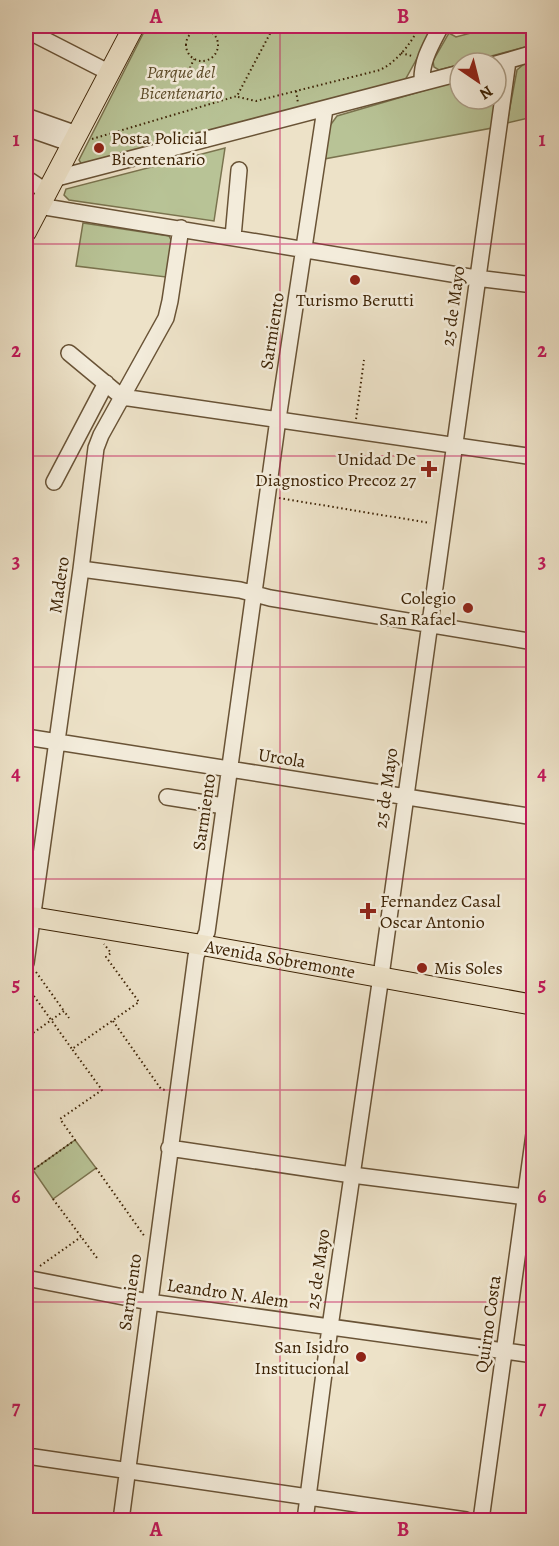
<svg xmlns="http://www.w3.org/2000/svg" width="559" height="1546" font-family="Alegreya,serif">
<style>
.green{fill:#b8c396;stroke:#7a734e;stroke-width:1.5}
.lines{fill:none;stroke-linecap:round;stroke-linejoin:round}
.minor-casing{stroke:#695336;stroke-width:18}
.major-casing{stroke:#3d2305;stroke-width:22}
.path{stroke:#3d2305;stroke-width:2;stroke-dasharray:1.5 3;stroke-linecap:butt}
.minor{stroke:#f3ecdb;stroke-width:15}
.major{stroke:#ede2c8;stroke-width:20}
.grid{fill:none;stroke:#c2185b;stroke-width:1.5;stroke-opacity:0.55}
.poi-dot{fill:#8f2418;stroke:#f3ecdb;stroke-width:2}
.labels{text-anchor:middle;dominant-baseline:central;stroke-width:5;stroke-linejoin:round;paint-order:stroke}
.park-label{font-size:18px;font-style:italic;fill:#5c4b29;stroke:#f3ecdb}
.poi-label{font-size:18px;fill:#3d2305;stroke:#f3ecdb;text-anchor:start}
.street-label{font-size:18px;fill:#3d2305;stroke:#f3ecdb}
.neatline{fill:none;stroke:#c2185b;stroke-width:2}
.grid-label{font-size:20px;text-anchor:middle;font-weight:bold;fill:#c2185b}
</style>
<rect width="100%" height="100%" fill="#ede2c8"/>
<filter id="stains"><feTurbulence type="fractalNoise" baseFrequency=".00333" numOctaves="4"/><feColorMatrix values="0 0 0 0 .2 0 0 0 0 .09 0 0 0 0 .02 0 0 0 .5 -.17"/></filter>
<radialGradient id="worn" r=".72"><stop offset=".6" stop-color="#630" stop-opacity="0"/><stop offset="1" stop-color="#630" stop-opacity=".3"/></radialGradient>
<!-- green -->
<path class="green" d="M147,26H435L405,80L82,165L79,160Z
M497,26H533V45L439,70L434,67L433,61L449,33L456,37Z
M533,62V117L507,123L517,70L524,64Z
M460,80V99H496L492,128L324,159L329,127L337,116Z
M225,148L214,221L69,200L64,195L66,189Z
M83,223L169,236L172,242L166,277L76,266Z
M75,1140L96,1168L53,1199L33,1170Z"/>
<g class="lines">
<!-- minor casing -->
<g class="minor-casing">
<path id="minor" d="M26,30L110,73
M496,64L534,53
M422,83C421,61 431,45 441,26
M26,116L77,134
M26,128L72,144
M26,178L47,192
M53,179L460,73
M39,206L476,278L534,285
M233,237L239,170
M69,353L122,397L534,457
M54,482L106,383
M81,569L240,590L270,598L534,642
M26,737L534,817
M167,797L224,806
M26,963L81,569L96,448L101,435L166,318L170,301L181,228
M169,1148L352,1175L534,1198
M26,1278L149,1302L534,1355
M34,1457L466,1520
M121,1520L196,956L207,932L278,419L325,109
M305,1520L330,1327L381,976L508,61
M481,1520L534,1134"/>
</g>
<!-- major casing -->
<g class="major-casing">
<path id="major" d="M26,232L134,26
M26,916L202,945L534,1005"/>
</g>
<!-- path -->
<path class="path" d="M218,26L221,28L223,26
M186 45a16 16 0 1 1 32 0a16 16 0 1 1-32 0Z
M401,53L412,56
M190,68L194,59
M296,91L298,103
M238,97L256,101L380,70C398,61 411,43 420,26
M92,139L237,96L274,26
M356,419L364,360
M279,498L430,523
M36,972L64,1011
M26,985L72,1049
M113,1021L161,1089L165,1090
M26,1038L64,1011L69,1018
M26,1160L33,1170L75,1140L60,1119L102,1090L72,1049L139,1002L106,957L111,953L104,944
M96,1168L145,1237
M53,1199L97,1258
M40,1266L81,1237"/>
<!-- minor -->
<use href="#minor" class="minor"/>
<!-- major -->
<use href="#major" class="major"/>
</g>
<!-- grid -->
<path class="grid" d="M280,26V1520M26,244H534M26,456H534M26,667H534M26,879H534M26,1090H534M26,1302H534"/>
<!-- markers -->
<g class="poi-dot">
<circle cx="99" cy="148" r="6"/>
<circle cx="355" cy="280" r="6"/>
<path d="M426 460h6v6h6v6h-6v6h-6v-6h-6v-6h6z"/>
<circle cx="468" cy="608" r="6"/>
<path d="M365 902h6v6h6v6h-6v6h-6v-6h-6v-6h6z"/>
<circle cx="422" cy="968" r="6"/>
<circle cx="361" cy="1357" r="6"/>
</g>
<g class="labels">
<!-- park labels -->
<g class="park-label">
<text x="181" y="72">Parque del<tspan x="181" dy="21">Bicentenario</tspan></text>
</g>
<!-- poi labels -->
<g class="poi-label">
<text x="111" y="138">Posta Policial<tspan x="111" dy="21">Bicentenario</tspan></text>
<text x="355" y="300" text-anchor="middle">Turismo Berutti</text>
<text x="416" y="459" text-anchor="end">Unidad De<tspan x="416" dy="21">Diagnostico Precoz 27</tspan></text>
<text x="456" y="598" text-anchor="end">Colegio<tspan x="456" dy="21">San Rafael</tspan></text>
<text x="380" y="901">Fernandez Casal<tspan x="380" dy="21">Oscar Antonio</tspan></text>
<text x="434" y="968">Mis Soles</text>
<text x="349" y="1347" text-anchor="end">San Isidro<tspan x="349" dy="21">Institucional</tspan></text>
</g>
<!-- street labels -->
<g class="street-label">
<text transform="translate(453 306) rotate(-82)">25 de Mayo</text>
<text transform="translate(272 331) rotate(-81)">Sarmiento</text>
<text transform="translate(59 585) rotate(-82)">Madero</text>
<text transform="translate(282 758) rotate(9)">Urcola</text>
<text transform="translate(386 788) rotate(-82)">25 de Mayo</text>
<text transform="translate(204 812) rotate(-82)">Sarmiento</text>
<text transform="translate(280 959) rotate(10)">Avenida Sobremonte</text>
<text transform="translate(318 1269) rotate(-82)">25 de Mayo</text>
<text transform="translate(130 1292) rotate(-82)">Sarmiento</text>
<text transform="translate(228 1293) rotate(8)">Leandro N. Alem</text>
<text transform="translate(488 1324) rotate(-82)">Quirno Costa</text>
</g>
</g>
<!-- margin -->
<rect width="559" height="1546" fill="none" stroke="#ede2c8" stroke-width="66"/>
<!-- north arrow -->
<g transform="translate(478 81) rotate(145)"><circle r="28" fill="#f3ecdb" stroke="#aa9c85" stroke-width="1.5"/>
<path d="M0-4.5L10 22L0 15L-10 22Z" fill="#8f2418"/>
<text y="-9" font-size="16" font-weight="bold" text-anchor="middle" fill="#3d2305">N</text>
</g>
<rect x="33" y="33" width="493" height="1480" class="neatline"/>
<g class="grid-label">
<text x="156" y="23">A</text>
<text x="403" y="23">B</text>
<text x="16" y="146">1</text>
<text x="542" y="146">1</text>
<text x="16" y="357">2</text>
<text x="542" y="357">2</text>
<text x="16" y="568">3</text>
<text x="542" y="568">3</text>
<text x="16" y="780">4</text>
<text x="542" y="780">4</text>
<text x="16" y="991">5</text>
<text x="542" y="991">5</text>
<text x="16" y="1203">6</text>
<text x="542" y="1203">6</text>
<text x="16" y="1414">7</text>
<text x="542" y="1414">7</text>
<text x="156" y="1536">A</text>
<text x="403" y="1536">B</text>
</g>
<rect width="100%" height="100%" filter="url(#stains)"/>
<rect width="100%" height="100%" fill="url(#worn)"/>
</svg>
